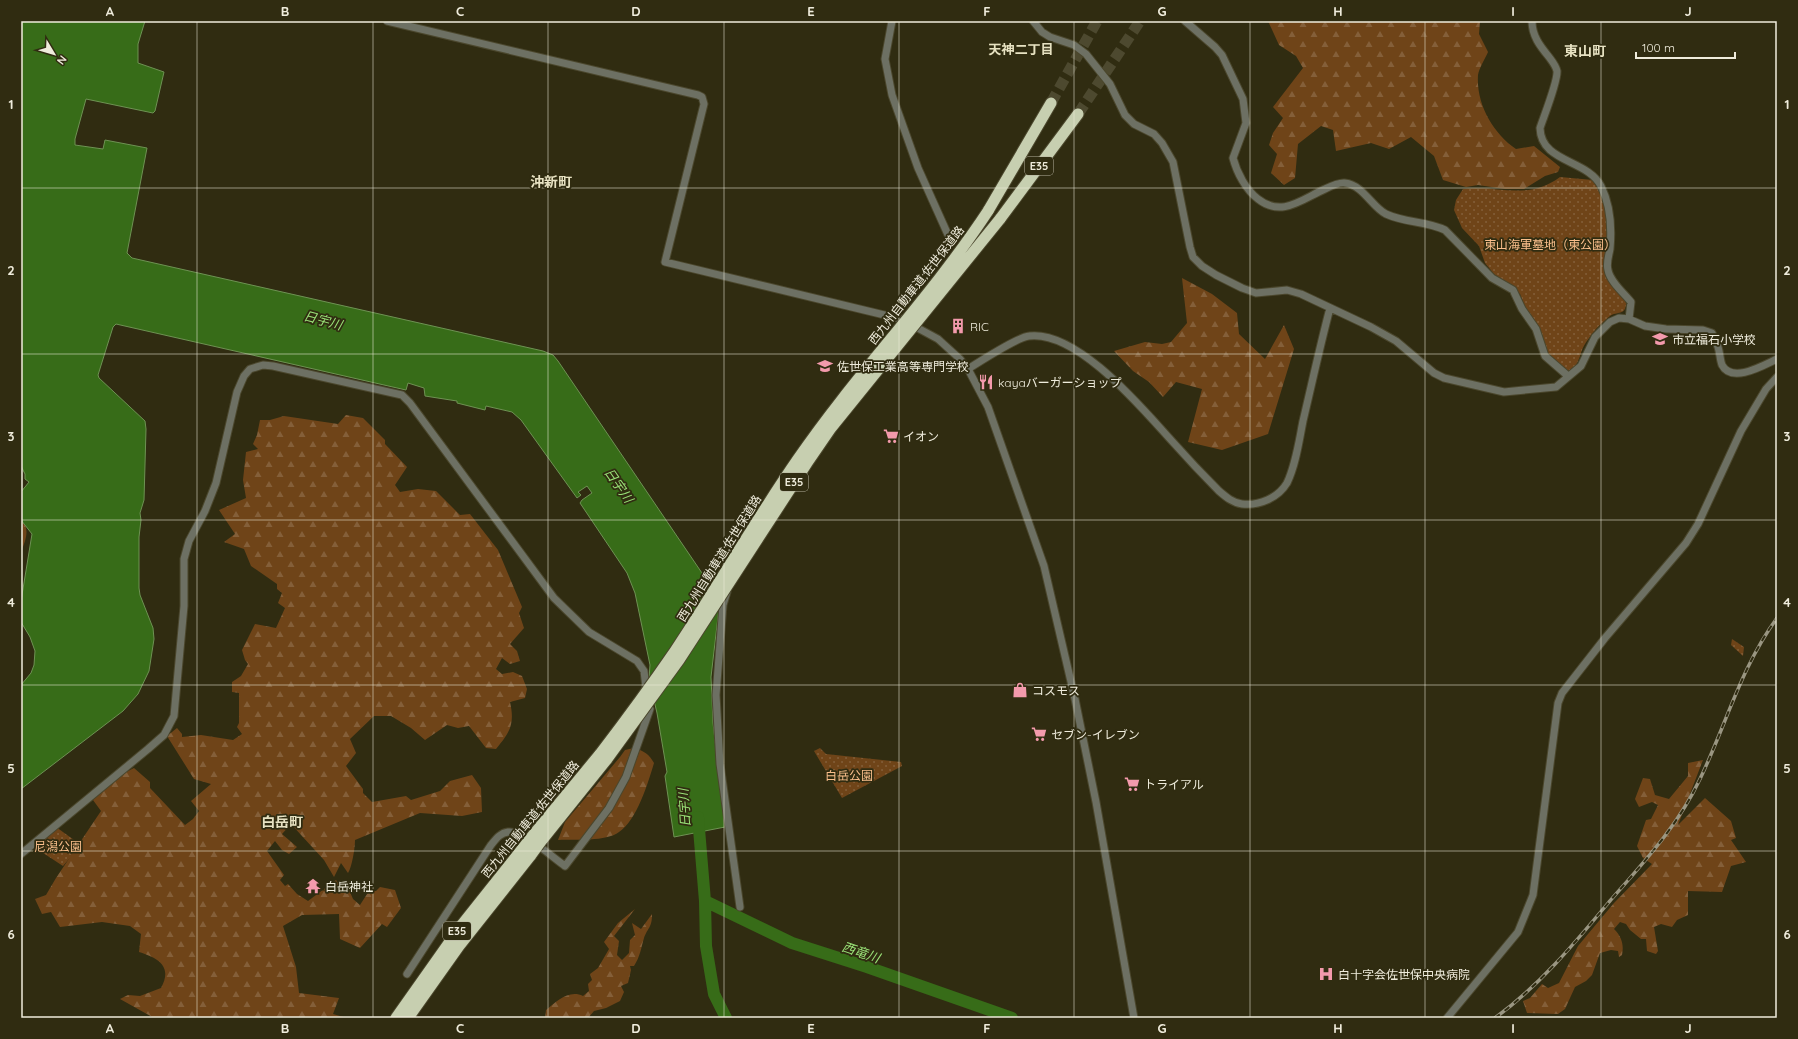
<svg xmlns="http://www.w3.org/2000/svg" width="1798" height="1039" font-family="Quicksand,'Noto Sans JP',sans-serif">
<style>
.grass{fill:url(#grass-dots)}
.forest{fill:url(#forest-firs)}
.water{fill:#376c18;stroke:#6e9253}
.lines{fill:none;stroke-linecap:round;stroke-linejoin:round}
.river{stroke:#376c18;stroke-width:12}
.highway-tunnel{stroke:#4d492f;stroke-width:11;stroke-dasharray:11 5.5;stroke-linecap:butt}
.minor-casing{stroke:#4b472d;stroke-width:9}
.highway-casing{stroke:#4b472d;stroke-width:13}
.minor{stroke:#6d7063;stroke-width:7}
.highway{stroke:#c7cfb0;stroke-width:11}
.rail-casing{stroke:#9a9682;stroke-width:3.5}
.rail{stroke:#302c11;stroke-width:2;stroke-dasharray:6;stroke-linecap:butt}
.highway-bridge-casing{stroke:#4b472d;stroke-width:13;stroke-linecap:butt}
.highway-bridge{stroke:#c7cfb0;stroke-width:11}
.grid{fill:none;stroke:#efecdc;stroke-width:1;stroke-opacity:0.55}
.labels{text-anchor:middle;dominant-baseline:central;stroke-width:3.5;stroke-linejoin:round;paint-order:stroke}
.shield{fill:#302c11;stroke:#b6b29f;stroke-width:1}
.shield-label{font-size:11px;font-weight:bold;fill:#efecdc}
.park-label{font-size:12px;fill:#fabf8c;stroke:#302c11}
.street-label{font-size:12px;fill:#efecdc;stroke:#302c11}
.poi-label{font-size:12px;fill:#efecdc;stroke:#302c11;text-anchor:start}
.neighbourhood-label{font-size:13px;font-weight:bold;fill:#e7e2c2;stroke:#302c11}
.water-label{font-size:13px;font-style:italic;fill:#9ae378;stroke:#302c11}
.quarter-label{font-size:14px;font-weight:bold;fill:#e7e2c2;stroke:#302c11}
.neatline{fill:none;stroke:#efecdc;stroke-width:1.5}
.grid-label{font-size:13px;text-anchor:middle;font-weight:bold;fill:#efecdc}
</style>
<defs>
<pattern id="grass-dots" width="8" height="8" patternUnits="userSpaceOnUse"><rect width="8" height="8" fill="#6f4418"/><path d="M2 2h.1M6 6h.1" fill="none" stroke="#845f39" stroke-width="1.8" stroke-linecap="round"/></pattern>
<pattern id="forest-firs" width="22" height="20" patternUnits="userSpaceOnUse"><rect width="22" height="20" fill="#6f4418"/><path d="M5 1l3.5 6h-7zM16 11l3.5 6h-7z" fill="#845f39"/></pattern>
</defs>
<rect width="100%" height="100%" fill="#302c11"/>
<!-- grass -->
<path class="grass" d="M1560,177L1593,180L1596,183L1605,202L1608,226L1605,262L1626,303C1626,316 1617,311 1610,316C1605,320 1600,325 1596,329C1591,335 1585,343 1582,350C1579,359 1577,368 1567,372L1549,356L1539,328L1526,309L1520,294L1494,274L1485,263L1479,246L1462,228L1454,210L1456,200L1463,189C1499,185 1528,201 1560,177Z
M1732,639L1744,647L1743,656L1731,645Z
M820,748L826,754L901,762L902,766L842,798L814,751Z
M56,827L81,845L63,866L34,847Z"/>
<!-- forest -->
<path class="forest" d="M1268,21H1480L1479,34L1488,52C1485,59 1479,68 1478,75C1476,104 1493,133 1516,149L1534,146L1560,167L1558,172L1545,176L1524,189H1505L1478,185L1466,187L1443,180L1434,156L1411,137L1389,149L1371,143L1336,151L1333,130L1321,126L1298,144L1295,178L1284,185L1271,173L1277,154L1269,145L1273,133L1283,118L1273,107L1303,68L1296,56L1279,45Z
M1182,278L1212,294L1237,313L1239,334L1265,359L1284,325L1294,349L1268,434L1222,450L1188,442L1202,389L1176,382L1163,397L1149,382L1133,371L1114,351L1145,342L1162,344L1171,342L1187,323Z
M346,415L363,418L385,440V444L407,467L395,485L400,492L418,489L436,491L460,515L470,514L498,550L522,607L519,613L524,628L510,644L517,651L520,661L510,664L502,658L496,669L502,674L513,672L522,676L527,689L525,698L510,702C515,724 510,732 496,749L486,748L469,726L458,728L447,725L425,740L411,728L391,716H374L350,739L356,753L346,766L363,789V793L372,802L406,796L411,800L440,791L450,781L472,775L481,788L482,812L462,816L420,813L355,840C355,848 352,867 348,873L341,863L334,877L324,860L291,824L282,834L297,847L289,854L282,850L275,841L267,851L284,875L280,880L285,886L288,884L297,894L308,901L336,880L341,887L347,885L353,899L360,905L369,891H376L380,887L395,890L401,908L387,927L382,924L360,948L340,939L339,914L302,915L283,926L296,967L299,993L339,998L333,1014L347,1018H154L120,999L128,995L140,996L161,988C173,966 158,958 139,952L141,934L130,926L102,922L60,927L51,912L42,914L35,899L46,895L56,878L101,811L93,800L122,774L134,768L150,782V788L185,825L193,819L199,811L191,801L211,784L194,779L167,736L177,728L182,734V737L201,735L233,740L242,734L237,727L239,723V693L232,692V682L241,676L248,664L245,660L242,650L255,624L276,628L285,608L278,603L282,593L277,589V584L251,566L244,549L224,542L235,534L219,510L246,498L243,480L246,452L258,449L253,444L257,435L260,420H270L284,416L338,424Z
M21,520C31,528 25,542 21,552Z
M634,748C644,751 649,754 654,763C648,783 637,820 619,832C606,842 575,839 558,840L565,822L620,757L625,750Z
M1703,760L1678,825L1705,798L1731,821L1736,838L1731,840L1746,862L1731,866L1722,892L1688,891V915L1677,920L1672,927L1661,924L1654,927L1658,951L1656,954L1647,951L1646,939H1641L1630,930L1626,924L1620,922L1614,929C1622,937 1624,945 1622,955L1619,957L1618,951L1611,950L1600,953L1592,975L1586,981L1575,987L1565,1009L1558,1014L1527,1013L1523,1001L1530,998L1542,984L1548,988L1559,983L1578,946L1614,903L1652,864L1643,858L1637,846L1646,820L1651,819L1658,805L1652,802L1639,807L1635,799L1643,778L1650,779L1655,795L1669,799L1688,776V763Z
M635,909L614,936L619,941L617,955L622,960L629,953L630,940L635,935L632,923L641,929L652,914C652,928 648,927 644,938C641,948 640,957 634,966H630L631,970L628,983L621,986L624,992L620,1001L606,1008L594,1011L588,1018H545L546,1010C556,1002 569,989 583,996L589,991L588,984L592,980L590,974L598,968L609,949L604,942L618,923Z"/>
<!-- water -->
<path class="water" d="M21,21H145L138,44V63L164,72L155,111L153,113L86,99L75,139V145L103,149L105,140L147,148L127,253L132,258L543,351L553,355L558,361L704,576L703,578L718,597L719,608L711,677L713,723L725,827L674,837L665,776L667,772L657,713L649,679L650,665L635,593L627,573L580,503L582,500L592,493L587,486L578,492L581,495L577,498L521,420L512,412L486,406L485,410L457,403V401L425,396L424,388L408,383L406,390L116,324L113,327L98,375L99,378L145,421L146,429L144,500L140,513L141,520L139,537V588L140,595L153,628L154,639L149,671L138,694L123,711L21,789V685L31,673L34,665L35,651L30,637L21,622V601L32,534L21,520V492L29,482L25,479V474L21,466Z"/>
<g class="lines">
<!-- river -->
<path class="river" d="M698,817L705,901L706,946L714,994L726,1018
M705,901L792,943L867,967L1012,1018"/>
<!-- highway-tunnel -->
<path class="highway-tunnel" d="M1051,103L1097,21
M1078,114L1140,21"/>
<!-- minor casing -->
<g class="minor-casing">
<path id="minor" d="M387,21L698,95L702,97L704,104L665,262L901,319L938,339L960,359L968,369L988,407L1044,566L1075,699L1096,802L1134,1018
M892,21L885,59L892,95L918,168L949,237
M1033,21L1042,32L1050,37L1074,45L1086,54L1110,84L1125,115L1134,124L1154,134L1162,143L1173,162L1190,247L1193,257L1202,266L1216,275L1242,288L1256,293L1287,290L1301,294L1371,327L1396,341L1434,373L1444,378L1504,392L1556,387L1581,366L1595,337L1610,322L1619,318L1629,319L1645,326L1666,329L1703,330L1712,333C1714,337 1716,342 1718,347C1720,353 1720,360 1722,365C1732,384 1764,365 1777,359
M1185,21L1215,47L1222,55L1243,99L1246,123L1233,158C1237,173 1246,190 1258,199C1282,218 1302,199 1325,189C1331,186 1339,182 1345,183C1363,185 1372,207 1386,214C1405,223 1427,221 1445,230L1492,278L1513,290L1522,309L1536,329L1545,356L1568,376
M1532,21C1532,36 1540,46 1549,57C1552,61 1556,66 1557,71C1558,81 1544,116 1540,128C1541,163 1587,159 1601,186C1611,206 1612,227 1610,249C1609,255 1606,263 1608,270C1610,282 1624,293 1631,302L1629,319
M968,369C979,362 1019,337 1029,336C1077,330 1141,407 1171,440C1187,458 1203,475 1219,491C1226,497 1233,503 1242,504C1259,506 1278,498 1287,483C1296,464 1299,441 1303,421C1312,383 1320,346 1330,308
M727,592L723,605L716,695L720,764L740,907
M21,854L148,749L164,735L174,716L184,606V559L189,541L205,511L216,483L237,392L244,376L250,369L263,365L273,366L402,395L410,403L554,598L589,632L637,661L644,671L649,712
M407,974L491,845C496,839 500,833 508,832C523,830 552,857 565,866L609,808L626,777L650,709
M1447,1018L1518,932L1533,895L1558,703L1562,693L1605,638L1686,543L1698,524L1741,431L1766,389L1777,377"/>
</g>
<!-- highway casing -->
<g class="highway-casing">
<path id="highway" d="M988,211L1051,103
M1000,219L1078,114
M534,834L600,754
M542,840L607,759
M396,1018L461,926L523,848
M408,1018L459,946L531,855"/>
</g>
<!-- minor -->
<use href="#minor" class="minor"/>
<!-- highway -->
<use href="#highway" class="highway"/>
<!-- rail casing -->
<g class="rail-casing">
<path id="rail" d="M1495,1018C1539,986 1574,944 1609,902C1643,863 1678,826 1700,779C1726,725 1741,667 1777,618"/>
</g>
<!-- rail -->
<use href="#rail" class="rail"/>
<!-- highway-bridge casing -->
<g class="highway-bridge-casing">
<path id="highway-bridge" d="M600,754C626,720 651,686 675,651C717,588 755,521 798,459C857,373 930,299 988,211
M607,759L679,660L807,463L831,428L1000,219
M523,848L534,834
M531,855L542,840"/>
</g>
<!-- highway-bridge -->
<use href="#highway-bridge" class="highway-bridge"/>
</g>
<!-- grid -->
<path class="grid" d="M197,21V1018M373,21V1018M548,21V1018M724,21V1018M899,21V1018M1074,21V1018M1250,21V1018M1425,21V1018M1601,21V1018M21,188H1777M21,354H1777M21,520H1777M21,685H1777M21,851H1777"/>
<!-- icons -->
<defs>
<g id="building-bare" transform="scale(1.2)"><path d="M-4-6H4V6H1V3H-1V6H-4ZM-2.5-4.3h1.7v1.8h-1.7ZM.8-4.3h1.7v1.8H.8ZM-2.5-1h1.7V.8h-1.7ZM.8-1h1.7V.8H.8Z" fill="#f39aac" stroke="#302c11" stroke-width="2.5" paint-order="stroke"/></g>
<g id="school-bare" transform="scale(1.2)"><path d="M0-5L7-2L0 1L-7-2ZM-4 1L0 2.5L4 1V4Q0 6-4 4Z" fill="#f39aac" stroke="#302c11" stroke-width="2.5" paint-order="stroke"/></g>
<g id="restaurant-bare" transform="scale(1.2)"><path d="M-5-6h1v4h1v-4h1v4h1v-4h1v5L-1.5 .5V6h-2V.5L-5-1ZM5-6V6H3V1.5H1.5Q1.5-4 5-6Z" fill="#f39aac" stroke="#302c11" stroke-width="2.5" paint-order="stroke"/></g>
<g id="supermarket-bare" transform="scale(1.2)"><path d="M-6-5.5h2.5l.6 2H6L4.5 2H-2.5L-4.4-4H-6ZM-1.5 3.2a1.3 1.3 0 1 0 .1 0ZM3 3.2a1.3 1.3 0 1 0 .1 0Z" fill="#f39aac" stroke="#302c11" stroke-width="2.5" paint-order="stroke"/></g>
<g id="shop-bare" transform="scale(1.2)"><path d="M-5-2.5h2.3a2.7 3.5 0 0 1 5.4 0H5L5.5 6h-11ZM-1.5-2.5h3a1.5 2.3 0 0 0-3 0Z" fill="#f39aac" stroke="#302c11" stroke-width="2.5" paint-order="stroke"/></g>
<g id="temple-bare" transform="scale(1.2)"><path d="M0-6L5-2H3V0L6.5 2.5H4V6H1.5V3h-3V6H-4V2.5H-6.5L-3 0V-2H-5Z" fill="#f39aac" stroke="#302c11" stroke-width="2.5" paint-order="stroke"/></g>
<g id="hospital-bare" transform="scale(1.2)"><path d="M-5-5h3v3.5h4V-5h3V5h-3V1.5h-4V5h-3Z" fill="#f39aac" stroke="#302c11" stroke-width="2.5" paint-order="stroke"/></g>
</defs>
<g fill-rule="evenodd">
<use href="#building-bare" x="958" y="326"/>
<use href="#school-bare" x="1660" y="339"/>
<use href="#school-bare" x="825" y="366"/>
<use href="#restaurant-bare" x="986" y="382"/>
<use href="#supermarket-bare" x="891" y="436"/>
<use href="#shop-bare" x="1020" y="690"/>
<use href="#supermarket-bare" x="1039" y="734"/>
<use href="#supermarket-bare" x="1132" y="784"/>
<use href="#temple-bare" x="313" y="886"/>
<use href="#hospital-bare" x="1326" y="974"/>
</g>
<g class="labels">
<!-- shield labels -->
<g class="shield">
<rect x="1025" y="157" width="28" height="18" rx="3"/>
<rect x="780" y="473" width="28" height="18" rx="3"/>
<rect x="443" y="922" width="28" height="18" rx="3"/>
</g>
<g class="shield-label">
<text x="1039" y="166">E35</text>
<text x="794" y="482">E35</text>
<text x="457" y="931">E35</text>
</g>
<!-- park labels -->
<g class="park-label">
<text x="1550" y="244">東山海軍墓地（東公園）</text>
<text x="849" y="775">白岳公園</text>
<text x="58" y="846">尼潟公園</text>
</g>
<!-- street labels -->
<g class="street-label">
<text transform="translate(916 285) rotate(-52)">西九州自動車道;佐世保道路</text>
<text transform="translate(719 558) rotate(-58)">西九州自動車道;佐世保道路</text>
<text transform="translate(530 819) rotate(-51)">西九州自動車道;佐世保道路</text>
</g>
<!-- poi labels -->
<g class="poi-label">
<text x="970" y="326">RIC</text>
<text x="1672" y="339">市立福石小学校</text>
<text x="837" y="366">佐世保工業高等専門学校</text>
<text x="998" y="382">kayaバーガーショップ</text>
<text x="903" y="436">イオン</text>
<text x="1032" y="690">コスモス</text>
<text x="1051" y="734">セブン-イレブン</text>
<text x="1144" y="784">トライアル</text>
<text x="325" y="886">白岳神社</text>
<text x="1338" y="974">白十字会佐世保中央病院</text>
</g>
<!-- neighbourhood labels -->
<g class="neighbourhood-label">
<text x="1021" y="49">天神二丁目</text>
</g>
<!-- water labels -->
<g class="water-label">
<text transform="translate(323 320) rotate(15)">日宇川</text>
<text transform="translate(619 485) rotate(55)">日宇川</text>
<text transform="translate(684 808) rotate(-94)">日宇川</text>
<text transform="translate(861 952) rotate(19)">西竜川</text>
</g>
<!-- quarter labels -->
<g class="quarter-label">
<text x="1585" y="51">東山町</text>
<text x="551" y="182">沖新町</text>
<text x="282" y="822">白岳町</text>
</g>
</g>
<!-- border -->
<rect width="1798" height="1039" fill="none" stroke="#302c11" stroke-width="44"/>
<!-- north arrow -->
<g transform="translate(54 54) rotate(128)" stroke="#302c11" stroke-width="3" paint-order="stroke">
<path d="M0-3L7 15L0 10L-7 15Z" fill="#efecdc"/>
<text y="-6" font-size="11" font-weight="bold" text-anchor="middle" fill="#efecdc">N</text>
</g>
<!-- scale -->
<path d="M1636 52v6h99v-6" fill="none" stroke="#efecdc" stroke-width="2"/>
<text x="1642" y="52" font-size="12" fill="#efecdc" stroke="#302c11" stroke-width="3" paint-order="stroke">100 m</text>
<rect x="22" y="22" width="1754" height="995" class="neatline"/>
<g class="grid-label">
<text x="110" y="16">A</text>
<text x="285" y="16">B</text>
<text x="460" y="16">C</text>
<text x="636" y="16">D</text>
<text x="811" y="16">E</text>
<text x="987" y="16">F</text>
<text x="1162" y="16">G</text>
<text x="1338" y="16">H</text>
<text x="1513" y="16">I</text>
<text x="1688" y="16">J</text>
<text x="11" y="109">1</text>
<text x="1787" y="109">1</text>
<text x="11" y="275">2</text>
<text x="1787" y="275">2</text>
<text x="11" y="441">3</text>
<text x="1787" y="441">3</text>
<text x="11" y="607">4</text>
<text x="1787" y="607">4</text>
<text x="11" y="773">5</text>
<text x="1787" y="773">5</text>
<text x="11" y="939">6</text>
<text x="1787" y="939">6</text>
<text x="110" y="1033">A</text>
<text x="285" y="1033">B</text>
<text x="460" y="1033">C</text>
<text x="636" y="1033">D</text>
<text x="811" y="1033">E</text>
<text x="987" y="1033">F</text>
<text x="1162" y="1033">G</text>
<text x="1338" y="1033">H</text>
<text x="1513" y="1033">I</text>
<text x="1688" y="1033">J</text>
</g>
</svg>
